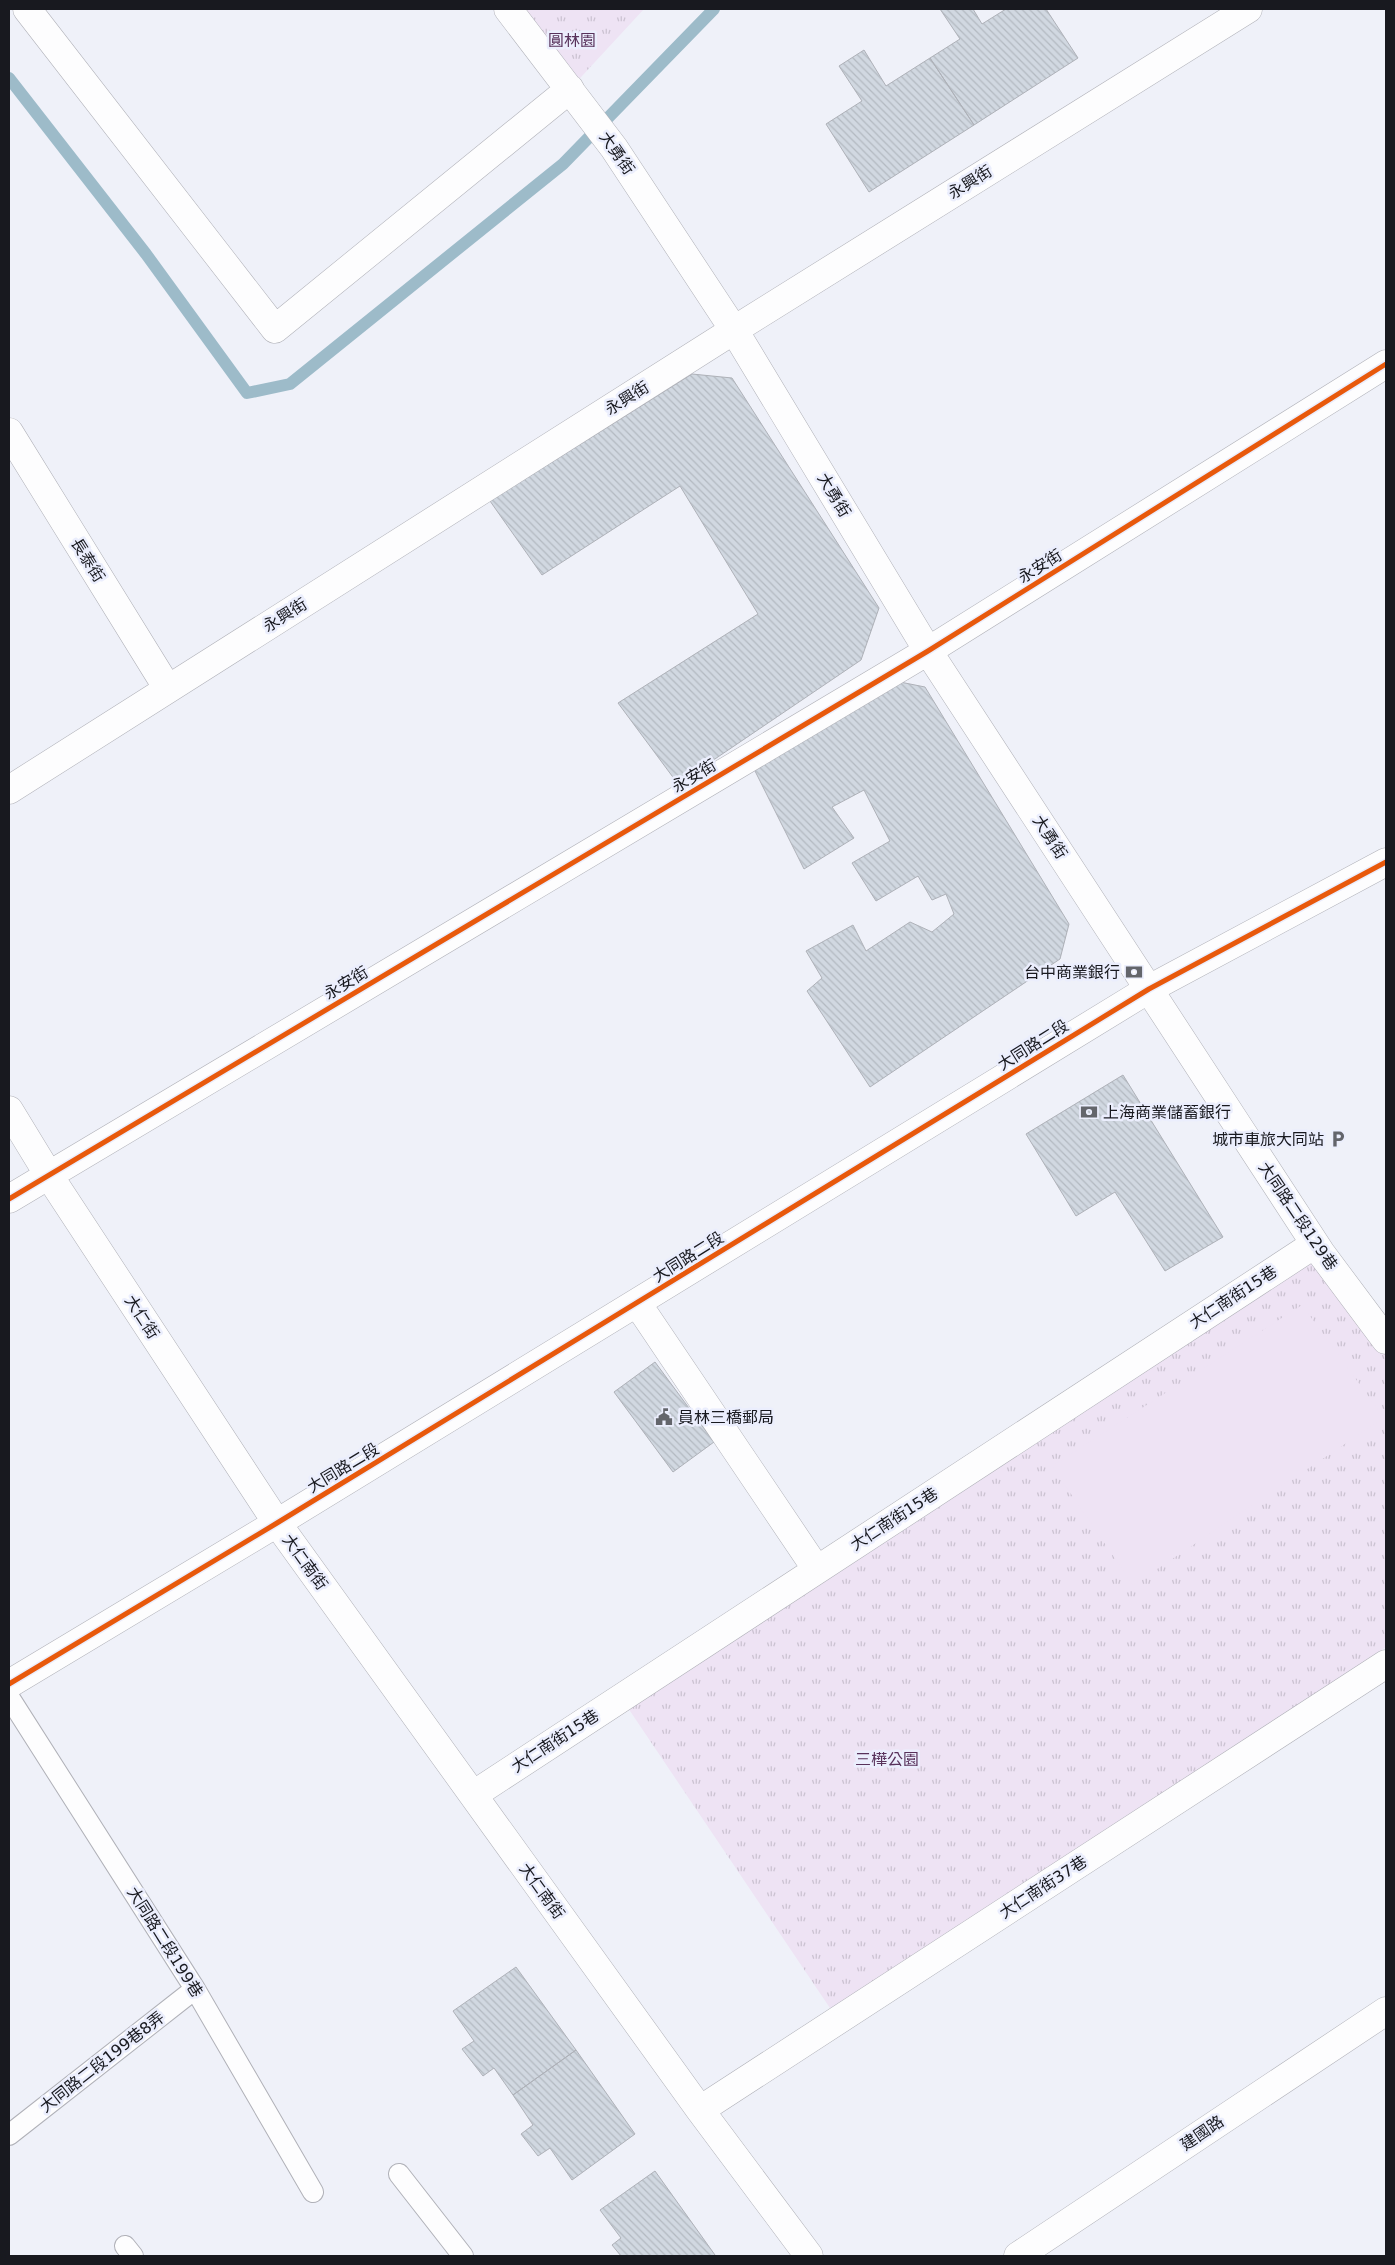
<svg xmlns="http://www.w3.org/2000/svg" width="1395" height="2265" font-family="'DejaVu Sans','Noto Sans TC',sans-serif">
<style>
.park{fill:url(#park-tufts)}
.garden{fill:#eee3f4}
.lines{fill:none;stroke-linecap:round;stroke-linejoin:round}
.stream{stroke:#9dbbc9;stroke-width:12}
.building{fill:url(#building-back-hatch);stroke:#aeb1b8}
.lane-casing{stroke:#b0b1b8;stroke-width:22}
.street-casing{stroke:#b0b1b8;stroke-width:29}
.lane{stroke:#fdfdfe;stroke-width:20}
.street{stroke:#fdfdfe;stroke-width:28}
.cycleway-casing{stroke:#ebeefd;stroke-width:8}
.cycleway{stroke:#e8590c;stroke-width:5}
.labels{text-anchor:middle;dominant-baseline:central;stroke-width:5;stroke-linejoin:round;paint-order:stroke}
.park-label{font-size:16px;fill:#58325b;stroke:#ebeefd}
.street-label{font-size:16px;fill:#18191f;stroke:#ebeefd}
.poi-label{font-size:16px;fill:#18191f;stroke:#ebeefd;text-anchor:end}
</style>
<defs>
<pattern id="park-tufts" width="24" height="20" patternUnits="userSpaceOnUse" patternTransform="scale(1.25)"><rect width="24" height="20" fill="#eee3f4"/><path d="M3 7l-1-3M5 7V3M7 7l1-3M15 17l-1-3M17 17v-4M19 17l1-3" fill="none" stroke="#cbc2d1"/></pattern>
<pattern id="building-back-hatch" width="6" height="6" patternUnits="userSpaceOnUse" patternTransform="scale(1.25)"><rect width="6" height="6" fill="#d1d8e1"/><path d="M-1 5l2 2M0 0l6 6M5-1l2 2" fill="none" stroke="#b3b9c1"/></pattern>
</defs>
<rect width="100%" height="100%" fill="#eff1f9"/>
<!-- park -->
<path class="park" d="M508,9H644L570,89Z
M1321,1253L1386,1340V1647L836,2017L628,1708Z"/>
<!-- garden -->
<path class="garden" d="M1302,1305L1384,1418L1133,1585L1052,1466Z"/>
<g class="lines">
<!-- stream -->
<path class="stream" d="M9,78L146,254L247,393L290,384L563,164L714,9"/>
</g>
<!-- building -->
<path class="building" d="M940,9H973L982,24L1006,9H1046L1078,58L974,125L930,58L960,39Z
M864,50L886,86L930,58L974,125L869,192L826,124L862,101L839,66Z
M692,374L732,378L879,608L861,660L678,784L618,703L758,614L680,486L542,575L490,501Z
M890,680L925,687L1069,924L1060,959L870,1087L807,991L822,978L806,951L853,925L866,951L910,922L932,932L954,914L946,894L932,900L918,876L876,901L852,863L890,841L864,790L832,807L854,838L804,869L753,767Z
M1123,1075L1223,1237L1165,1271L1115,1192L1076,1216L1026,1134Z
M655,1362L714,1442L673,1472L614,1392Z
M516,1967L576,2050L513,2095L494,2068L483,2076L462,2049L474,2041L453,2011Z
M576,2050L635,2134L572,2180L550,2148L538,2156L521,2134L533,2125L513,2095Z
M655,2171L715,2255L713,2256H621L612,2245L621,2238L600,2210Z"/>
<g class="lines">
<!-- lane casing -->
<g class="lane-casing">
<path id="lane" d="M9,1697L195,1989L313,2192
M9,2135L195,1989
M399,2174L463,2256
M125,2246L133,2256"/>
</g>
<!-- street casing -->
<g class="street-casing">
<path id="street" d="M27,9L275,329L570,89
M508,9L614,148L734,330L928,651L1321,1253L1386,1340
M9,432L168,689
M9,790L734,330L1248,9
M9,1110L48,1174L277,1523L700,2110L809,2256
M9,1199L928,651L1386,364
M637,1303L817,1570
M9,1684L277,1523L1149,989L1386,862
M473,1795L1315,1244
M700,2110L1386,1664
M1018,2256L1386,2011"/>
</g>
<!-- lane -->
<use href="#lane" class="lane"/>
<!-- street -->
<use href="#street" class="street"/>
<!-- cycleway casing -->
<g class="cycleway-casing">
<path id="cycleway" d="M9,1199L928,651L1386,364
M9,1684L277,1523L1149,989L1386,862"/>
</g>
<!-- cycleway -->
<use href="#cycleway" class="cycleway"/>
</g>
<!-- icons -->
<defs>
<g id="bank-bare" transform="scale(1.35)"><path d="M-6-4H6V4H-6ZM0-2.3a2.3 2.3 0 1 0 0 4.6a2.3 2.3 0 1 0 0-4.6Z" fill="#63656b" stroke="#ebeefd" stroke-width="2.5" paint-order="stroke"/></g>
<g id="parking-bare" transform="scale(1.35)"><path d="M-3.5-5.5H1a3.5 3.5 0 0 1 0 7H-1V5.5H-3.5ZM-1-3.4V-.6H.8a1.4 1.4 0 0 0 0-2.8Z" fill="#63656b" stroke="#ebeefd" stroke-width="2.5" paint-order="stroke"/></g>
<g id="civic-bare" transform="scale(1.35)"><path d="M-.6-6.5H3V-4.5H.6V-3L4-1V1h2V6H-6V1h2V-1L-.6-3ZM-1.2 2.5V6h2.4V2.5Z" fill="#63656b" stroke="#ebeefd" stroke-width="2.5" paint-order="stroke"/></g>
</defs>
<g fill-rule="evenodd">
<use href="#bank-bare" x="1134" y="972"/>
<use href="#bank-bare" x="1089" y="1112"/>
<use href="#parking-bare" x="1338" y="1139"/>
<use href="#civic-bare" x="664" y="1417"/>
</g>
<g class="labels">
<!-- park labels -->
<g class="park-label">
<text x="572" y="40">圓林園</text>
<text x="887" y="1759">三樺公園</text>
</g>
<!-- street labels -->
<g class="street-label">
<text transform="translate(617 153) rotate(55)">大勇街</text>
<text transform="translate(970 182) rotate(-32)">永興街</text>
<text transform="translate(627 398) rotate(-32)">永興街</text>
<text transform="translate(834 495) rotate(59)">大勇街</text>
<text transform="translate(88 560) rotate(58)">長泰街</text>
<text transform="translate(1040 566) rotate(-32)">永安街</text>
<text transform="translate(285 615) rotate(-32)">永興街</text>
<text transform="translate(694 776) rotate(-31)">永安街</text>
<text transform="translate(1050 837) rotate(57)">大勇街</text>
<text transform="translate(346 983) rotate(-31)">永安街</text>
<text transform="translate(1033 1045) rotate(-32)">大同路二段</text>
<text transform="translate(1298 1216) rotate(56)">大同路二段129巷</text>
<text transform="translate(688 1257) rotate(-32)">大同路二段</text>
<text transform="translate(1233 1297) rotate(-33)">大仁南街15巷</text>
<text transform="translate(142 1317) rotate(57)">大仁街</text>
<text transform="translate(343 1468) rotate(-31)">大同路二段</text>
<text transform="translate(894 1519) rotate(-33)">大仁南街15巷</text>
<text transform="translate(305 1562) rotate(54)">大仁南街</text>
<text transform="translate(555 1741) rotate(-33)">大仁南街15巷</text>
<text transform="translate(1043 1887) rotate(-33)">大仁南街37巷</text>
<text transform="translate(542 1891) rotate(54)">大仁南街</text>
<text transform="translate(165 1942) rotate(58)">大同路二段199巷</text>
<text transform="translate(102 2062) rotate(-38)">大同路二段199巷8弄</text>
<text transform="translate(1202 2133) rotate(-34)">建國路</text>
</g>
<!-- poi labels -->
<g class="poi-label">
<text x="1120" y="972">台中商業銀行</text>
<text x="1103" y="1112" text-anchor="start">上海商業儲蓄銀行</text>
<text x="1324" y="1139">城市車旅大同站</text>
<text x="678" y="1417" text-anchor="start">員林三橋郵局</text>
</g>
</g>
<!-- border -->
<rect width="1395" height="2265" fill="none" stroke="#18191f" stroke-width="20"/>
</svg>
